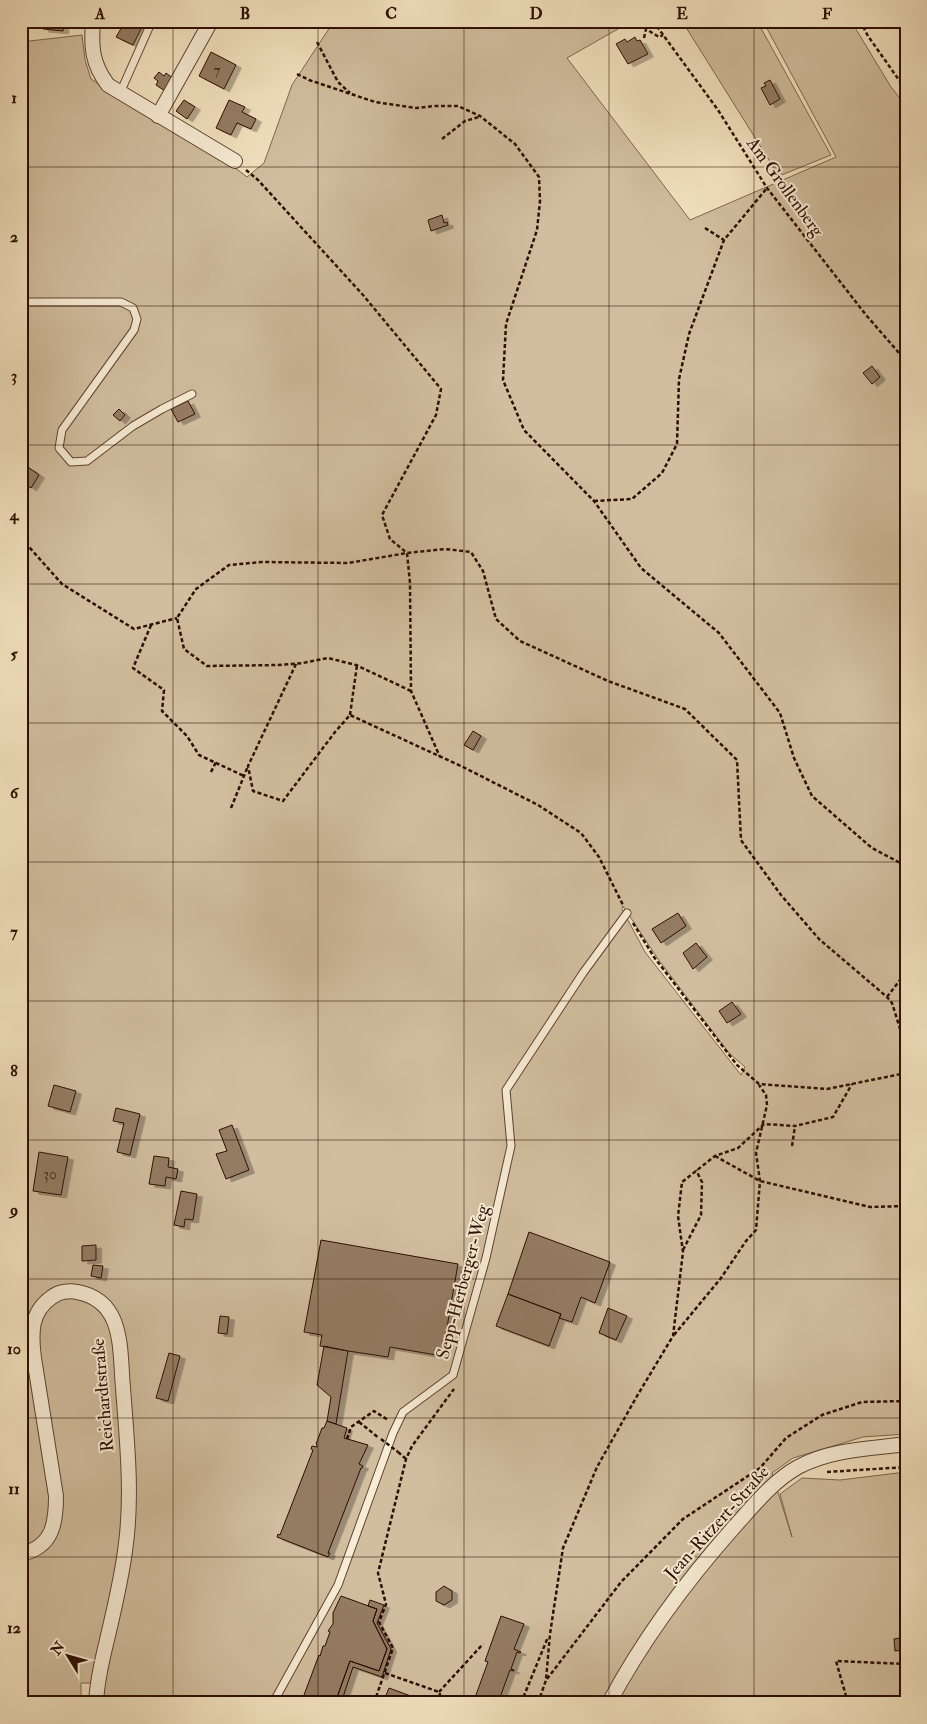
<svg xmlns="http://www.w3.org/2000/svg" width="927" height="1724" font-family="'IM FELL Double Pica',serif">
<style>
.green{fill:#d1be9f;stroke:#806650;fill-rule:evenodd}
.building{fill:#947c64;stroke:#2e0e02;filter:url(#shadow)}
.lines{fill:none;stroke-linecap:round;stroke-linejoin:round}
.service-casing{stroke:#5f4331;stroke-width:9}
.minor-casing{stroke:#5f4331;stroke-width:16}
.path{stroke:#2e0e02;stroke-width:2.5;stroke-dasharray:4 2.5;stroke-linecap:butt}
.service{stroke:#f7ecd5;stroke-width:7}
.minor{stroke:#f7ecd5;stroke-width:14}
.path-bridge{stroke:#2e0e02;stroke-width:2.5;stroke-dasharray:4 2.5;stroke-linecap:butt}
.grid{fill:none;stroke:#2e0e02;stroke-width:1;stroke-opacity:0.55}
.labels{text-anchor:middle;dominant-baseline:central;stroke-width:4;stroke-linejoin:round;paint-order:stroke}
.number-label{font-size:15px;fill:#482a1a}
.street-label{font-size:18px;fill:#2e0e02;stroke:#f7ecd5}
.neatline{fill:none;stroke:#2e0e02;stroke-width:2}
.grid-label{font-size:16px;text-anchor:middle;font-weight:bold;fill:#2e0e02}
</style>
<defs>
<filter id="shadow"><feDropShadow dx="5.5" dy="3" stdDeviation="0" flood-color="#0004"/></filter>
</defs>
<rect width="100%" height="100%" fill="#f2e2bf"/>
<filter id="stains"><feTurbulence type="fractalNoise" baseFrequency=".004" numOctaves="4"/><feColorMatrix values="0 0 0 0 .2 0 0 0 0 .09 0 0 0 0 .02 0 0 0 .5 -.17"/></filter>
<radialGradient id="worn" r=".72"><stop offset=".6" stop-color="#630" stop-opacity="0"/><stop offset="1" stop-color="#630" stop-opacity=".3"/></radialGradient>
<!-- green -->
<path class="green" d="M334,21H632L567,58L690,220L836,157L763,21H851L891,87L906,106V1434L863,1437L793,1458L772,1473L792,1537L780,1494L802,1478L840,1480L906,1472V1703H92V1683H81V1703H21V42L82,35L85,60L91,79L155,120L229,163L247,177L264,163L292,85ZM623,906L658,959L729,1053L745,1067L741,1075L645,952L622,909Z
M682,21H757L831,155L779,176Z"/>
<!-- building -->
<path class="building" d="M44,21H64L63,31L43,29Z
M116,21H145L133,45L116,37L123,25Z
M184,21H200L196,28Z
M635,37L637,41L640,40L648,54L628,64L616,44L625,39L627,42Z
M211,52L236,65L224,89L199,76Z
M159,72L164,76L166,73L174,79L165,91L156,85L158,81L154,78Z
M770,80L780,99L770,105L761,88L766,86L764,83Z
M184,100L195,107L187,119L176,111Z
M229,100L245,107L242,112L256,119L251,129L237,123L231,135L216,128Z
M442,215L444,223L447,222L448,225L431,231L428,220Z
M872,366L880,377L872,384L863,373Z
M188,401L195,414L178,422L171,409Z
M119,409L125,415L120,421L113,415Z
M28,467L39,475L31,488L21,481V477Z
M473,731L481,736L473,750L464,745Z
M678,913L686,926L661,943L652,929Z
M696,943L707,957L693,969L683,953Z
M732,1002L741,1014L727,1023L719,1011Z
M54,1085L76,1091L70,1112L48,1106Z
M116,1108L140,1114L130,1155L117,1152L124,1123L113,1121Z
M232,1125L249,1170L226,1179L216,1154L227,1151L219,1130Z
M39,1152L68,1157L61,1195L33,1191Z
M154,1156L169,1158L168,1167L178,1169L176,1179L166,1177L165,1186L149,1184Z
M181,1191L197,1194L193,1220L185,1219L184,1227L174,1225Z
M529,1232L610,1262L595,1303L581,1297L572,1322L559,1318L561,1314L508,1294Z
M321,1240L458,1264L442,1356L390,1347L388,1357L348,1351L320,1346L322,1335L304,1332Z
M96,1245V1260L82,1261V1246Z
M93,1265L103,1266L101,1278L91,1276Z
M508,1294L561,1314L549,1346L496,1326Z
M608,1308L627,1316L616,1340L599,1333Z
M220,1316L229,1317L227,1334L218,1333Z
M324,1346L348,1351L336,1424L327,1421L331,1397L317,1385Z
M169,1353L180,1356L168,1401L156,1398Z
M327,1421L347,1428L344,1438L368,1445L359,1464L363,1466L362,1468H361L328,1553H330L328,1557L277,1537L278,1534L280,1535L313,1450L311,1449L312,1446L317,1447V1445L316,1444L322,1428H324Z
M444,1586L452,1591V1600L444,1605L436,1601V1592Z
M341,1596L377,1609L373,1621L387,1649L379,1671L350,1661L335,1703H327L304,1695L319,1655L320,1656L323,1646H325L330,1632L328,1631L333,1624V1613Z
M370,1600L384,1605L377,1623L391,1649L382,1677L353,1667L341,1703H335L350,1661L379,1671L387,1649L373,1621L377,1609L368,1606Z
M501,1616L524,1624L514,1649L521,1652L520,1653L517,1652L511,1669L514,1670V1671L510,1670L498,1703H473L488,1662L485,1661Z
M906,1637V1650L895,1651L894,1639Z
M389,1688L430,1703H383Z"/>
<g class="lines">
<!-- service casing -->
<g class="service-casing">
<path id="service" d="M120,93L152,21
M21,302H121L133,308L137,319L134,330L62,430L59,448L71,462L87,461L133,426L162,409L192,394
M273,1703L338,1585L393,1433L403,1412L453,1375L486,1258L511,1146L506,1090L583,973L627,913"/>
</g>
<!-- minor casing -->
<g class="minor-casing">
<path id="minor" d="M93,21C91,47 92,64 108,85L235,161
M158,116L211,21
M21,1554C53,1547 56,1523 56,1496L34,1358C31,1334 30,1312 52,1297C58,1292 69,1290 77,1292C94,1295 107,1304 114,1321C122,1341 121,1367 123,1388C127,1442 133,1497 125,1551C121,1581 114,1610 107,1640C102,1660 97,1681 96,1703
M609,1703C643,1639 687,1580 735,1526C754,1505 773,1481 798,1467C831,1449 870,1449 906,1444"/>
</g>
<!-- path -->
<path class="path" d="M653,21L718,110L767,188L866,315L906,361
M860,21L868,36L906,90
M644,38L646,29L659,37L663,35
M317,42L338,82L350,93
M297,74L309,80L375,102L416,108L434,106H458L480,116L515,144L539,177L540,201L537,230L506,324L503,380L524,430L594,501L641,568L719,633L780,713L794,758L812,796L872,848L906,866
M442,139L465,121L479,117
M246,170L258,180L363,295L441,389L436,415L382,515L390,539L407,553L410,583L411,691L440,757
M705,228L724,240
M594,501L632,499L662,473L677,444L679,379L689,334L724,240L767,188
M21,538L62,584L134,629L177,618
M151,625L133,668L164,690L162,711L187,736L199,755L244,776
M296,664L248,766L253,791L283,801L335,732L350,715L463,767L538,805L581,833L599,857L623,905
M411,691L356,665L328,658L303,663L279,665L207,666L184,649L177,618L196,589L229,565L262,562L348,563L407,553L445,549L471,552L483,571L496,619L520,641L608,681L685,709L737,760L741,840L781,895L819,939L887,997L892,1003L906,1048
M350,715L357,665
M211,772L216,762
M231,808L248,766
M633,923L654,957L737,1065L759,1084L827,1089L906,1073
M887,997L906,972
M792,1146L795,1126
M715,1156L760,1181L870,1207L906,1206
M683,1250L701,1215L702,1182L696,1170
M674,1335L721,1278L746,1241L756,1230L760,1181L756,1153L767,1105L766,1095L759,1085
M359,1422L379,1438
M347,1439L351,1427L374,1411L388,1420
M398,1452L406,1459
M827,1472L906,1467
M385,1673L439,1692L443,1703
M547,1679L621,1582L683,1519L760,1468L786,1438L822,1415L862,1402L906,1401
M439,1692L483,1644
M366,1702L369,1703
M374,1703L393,1648L379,1622L386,1604L378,1573L406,1459L412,1446L454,1389
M521,1703L548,1637
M538,1703L546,1680L550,1634L563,1548L597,1467L637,1396L673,1336L683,1252L678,1216L682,1182L715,1156L738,1148L764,1124L795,1126L833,1117L852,1084
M848,1703L836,1661L906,1664"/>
<!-- service -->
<use href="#service" class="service"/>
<!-- minor -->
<use href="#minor" class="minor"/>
<!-- path-bridge -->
<path class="path-bridge" d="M381,1439L398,1452"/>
</g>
<!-- grid -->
<path class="grid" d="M173,21V1703M318,21V1703M464,21V1703M609,21V1703M754,21V1703M21,167H906M21,306H906M21,445H906M21,584H906M21,723H906M21,862H906M21,1001H906M21,1140H906M21,1279H906M21,1418H906M21,1557H906"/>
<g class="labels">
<!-- number labels -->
<g class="number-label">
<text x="217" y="70">7</text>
<text x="50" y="1174">30</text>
</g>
<!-- street labels -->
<g class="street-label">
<text transform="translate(785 187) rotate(54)">Am Grollenberg</text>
<text transform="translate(463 1282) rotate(-75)">Sepp-Herberger-Weg</text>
<text transform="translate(103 1395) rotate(-95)">Reichardtstraße</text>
<text transform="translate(717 1523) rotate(-48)">Jean-Ritzert-Straße</text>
</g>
</g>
<!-- margin -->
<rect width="927" height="1724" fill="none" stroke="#f2e2bf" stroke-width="55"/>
<!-- north arrow -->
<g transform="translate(68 1656) rotate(307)" stroke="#f7ecd5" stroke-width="4" paint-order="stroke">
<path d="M0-4L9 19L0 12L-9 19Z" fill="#2e0e02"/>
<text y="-8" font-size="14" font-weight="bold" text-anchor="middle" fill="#2e0e02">N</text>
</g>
<rect x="28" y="28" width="872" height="1668" class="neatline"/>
<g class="grid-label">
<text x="100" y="19">A</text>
<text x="245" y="19">B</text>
<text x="391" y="19">C</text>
<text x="536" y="19">D</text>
<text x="682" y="19">E</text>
<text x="827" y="19">F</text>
<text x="14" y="103">1</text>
<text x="14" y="242">2</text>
<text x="14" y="381">3</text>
<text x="14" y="520">4</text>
<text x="14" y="659">5</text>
<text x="14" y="798">6</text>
<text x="14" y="937">7</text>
<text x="14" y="1076">8</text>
<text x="14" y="1215">9</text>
<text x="14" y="1354">10</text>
<text x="14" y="1494">11</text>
<text x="14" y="1633">12</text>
</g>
<rect width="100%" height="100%" filter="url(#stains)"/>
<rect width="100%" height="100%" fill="url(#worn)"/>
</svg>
